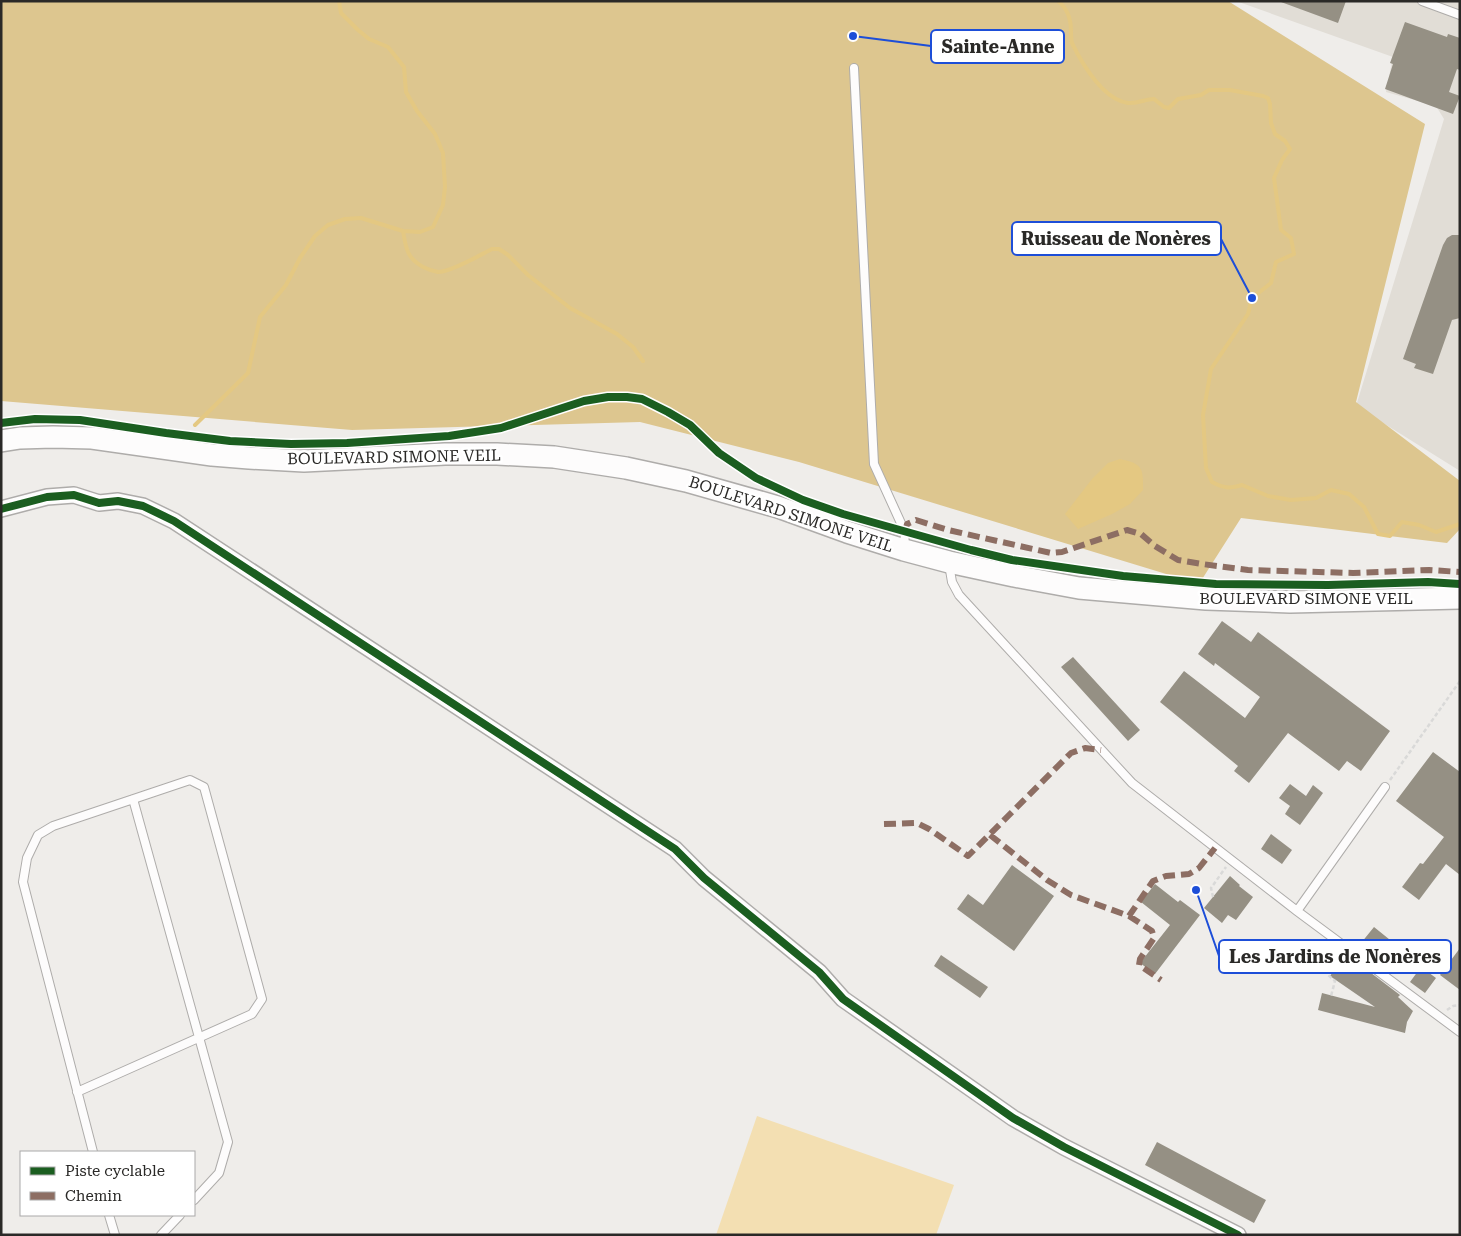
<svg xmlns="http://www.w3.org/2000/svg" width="1461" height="1236" font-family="'Roboto Serif',serif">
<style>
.built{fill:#e1ddd6}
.green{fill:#f3dfb2}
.forest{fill:#ddc68f}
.water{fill:#e4c882}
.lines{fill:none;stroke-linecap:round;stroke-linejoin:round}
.stream{stroke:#e4c882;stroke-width:4}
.building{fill:#959084}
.lane-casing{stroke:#aeacaa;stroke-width:10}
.street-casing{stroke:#aeacaa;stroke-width:18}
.secondary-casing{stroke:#aeacaa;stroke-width:24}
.path{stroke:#d9d9d8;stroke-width:2.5;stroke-dasharray:4 2.5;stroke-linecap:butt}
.lane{stroke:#fdfcfc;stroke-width:8}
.street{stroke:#fdfcfc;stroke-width:15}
.secondary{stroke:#fdfcfc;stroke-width:21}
.quiet{stroke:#8d6e63;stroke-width:6;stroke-dasharray:12 6;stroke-linecap:butt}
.cycleway-casing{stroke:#fff;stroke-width:11}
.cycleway{stroke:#1b5e20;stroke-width:8}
.labels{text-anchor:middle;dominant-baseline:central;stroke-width:5;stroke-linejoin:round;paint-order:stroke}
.street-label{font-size:16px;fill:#2a2927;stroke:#fff}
.leader{fill:none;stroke:#1d4ed8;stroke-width:2}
.callout-dot{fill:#1d4ed8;stroke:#fff;stroke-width:2}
.callout{fill:#fff;stroke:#1d4ed8;stroke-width:2}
.callout-label{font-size:18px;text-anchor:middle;font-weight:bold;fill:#2a2927}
</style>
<rect width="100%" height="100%" fill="#efedea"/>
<!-- built -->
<path class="built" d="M1236,1H1460V471L1356,406L1444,119L1436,106L1386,92L1393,57Z"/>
<!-- green -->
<path class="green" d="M757,1116L954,1185L936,1235H716Z"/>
<!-- forest -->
<path class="forest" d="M1,1H1228L1425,124L1356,402L1460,481V529L1447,543L1241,518L1199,584L799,462L640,422L352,430L1,401Z"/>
<!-- water -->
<path class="water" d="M1120,459C1143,464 1143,468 1143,490L1130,504L1112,514L1078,529L1065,514L1092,479L1108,463Z"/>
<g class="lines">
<!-- stream -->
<path class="stream" d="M1058,1C1068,9 1071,19 1071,31C1071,35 1071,40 1072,43C1073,46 1076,50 1077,53C1087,71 1106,100 1128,103C1138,104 1145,99 1154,99L1164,107L1169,108L1178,99L1201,95L1209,90H1230L1263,96L1268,98L1270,104L1271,123L1275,134L1285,141L1290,149L1282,160L1274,178L1281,230L1291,238L1294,254L1276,262L1271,283L1252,298L1248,314L1211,369L1203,415L1206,468L1212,482C1223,488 1230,489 1242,485L1268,496L1291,500L1316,498L1331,490L1349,494L1364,507L1378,534L1390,536L1402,522L1419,525L1436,532L1460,524
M403,231C406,249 407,258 423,267C427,269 433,271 438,272C451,272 480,255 492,249H499L508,255L528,275L570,308L617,334L633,347L643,361
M195,425L248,373L260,317L286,285L300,258L315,236L328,225L345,219L361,218L403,231L420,232L433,227L443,205L445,187L443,153L435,134L417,111L406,92L404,67L388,47L369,39L358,30L341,13L339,1"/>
</g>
<!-- building -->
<path class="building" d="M1282,1H1346L1338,23L1281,2Z
M1405,22L1447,37L1448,34L1460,38V70L1457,69L1449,92L1460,96L1453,114L1385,89L1393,64L1390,63Z
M1452,235H1460V318L1452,320L1433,374L1414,368L1416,364L1403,359L1443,245L1447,238Z
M1222,621L1251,642L1258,632L1390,731L1361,771L1347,761L1339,771L1288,733L1249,783L1234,771L1238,766L1160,702L1184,671L1245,718L1260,697L1215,663L1214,666L1198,654Z
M1073,657L1140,730L1128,741L1061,667Z
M1433,752L1460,772V875L1446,864L1419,900L1402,887L1420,863L1423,864L1444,837L1396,801Z
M1290,784L1306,796L1313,785L1323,793L1300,825L1285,814L1290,806L1279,798Z
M1271,834L1292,850L1282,864L1261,849Z
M1012,865L1054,896L1014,951L957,909L968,894L983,905Z
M1230,876L1240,885L1239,886L1253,897L1236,920L1228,915L1222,923L1204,908Z
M1155,884L1178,902L1180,900L1200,915L1155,974L1140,963L1170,925L1141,902Z
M1374,927L1405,952V956L1391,974L1357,948Z
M1460,948V990L1440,975Z
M1346,954L1400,995L1398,997L1413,1011L1407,1022L1405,1033L1318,1010L1322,993L1375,1007L1330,976Z
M941,955L988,987L980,998L934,966Z
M1421,967L1436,978L1425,993L1410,982Z
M1157,1142L1266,1200L1254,1223L1145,1165Z"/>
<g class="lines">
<!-- lane casing -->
<g class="lane-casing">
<path id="lane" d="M1422,1L1460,15
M854,68L874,464L905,532L904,548
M949,564L952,582L959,595L1132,783L1297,911L1460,1032
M133,799L228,1142L219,1173L194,1200
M1297,911L1385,787
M77,1092L252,1014L262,999L204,787L190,780L53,826L38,835L27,858L23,882L93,1152
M109,1215L115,1235
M161,1235L180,1215"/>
</g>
<!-- street casing -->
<g class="street-casing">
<path id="street" d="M1,509L47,497L74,495L99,503L118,501L143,506L174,521L675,849L704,878L819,972L843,999L1013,1118L1064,1147L1238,1235"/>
</g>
<!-- secondary casing -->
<g class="secondary-casing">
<path id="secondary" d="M1,441L20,438L53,437L92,438L212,455L249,458L304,461L445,454H497L554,457L626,468L686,481L778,507L847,532L904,550L949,562L1014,576L1079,588L1206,599L1290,602L1460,598"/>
</g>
<!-- path -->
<path class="path" d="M1390,780L1460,681
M1213,897L1211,888L1226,867
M1319,948L1337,963L1328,975L1335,981L1331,996
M1447,1010L1453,1006L1460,1005"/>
<!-- lane -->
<use href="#lane" class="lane"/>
<!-- street -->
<use href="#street" class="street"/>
<!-- secondary -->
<use href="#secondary" class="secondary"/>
<!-- quiet -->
<path class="quiet" d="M905,532L907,524L916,520L948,530L1051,553L1062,552L1127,530L1141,534L1155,546L1178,560L1202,564L1248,570L1353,573L1429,570L1460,572
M884,824L917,823L929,829L968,856L1071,753L1085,748L1101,750
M990,835L1047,880L1071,895L1129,916L1153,881L1166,876L1189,874L1199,868L1215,848
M1129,916L1152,931L1154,938L1140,959L1139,965L1161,980"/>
<!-- cycleway casing -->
<g class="cycleway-casing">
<path id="cycleway" d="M1,423L35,419L80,420L166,433L230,441L291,444L347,443L449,436L501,428L584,401L608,397H627L642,399L668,412L690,425L719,453L756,478L803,500L843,514L971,550L1012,560L1123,576L1216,584L1328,585L1428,582L1460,584
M1,509L47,497L74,495L99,503L118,501L143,506L174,521L675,849L704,878L819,972L843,999L1013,1118L1064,1147L1238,1235"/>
</g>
<!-- cycleway -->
<use href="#cycleway" class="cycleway"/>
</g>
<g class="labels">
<!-- street labels -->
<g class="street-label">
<text transform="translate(394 457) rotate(-1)">BOULEVARD SIMONE VEIL</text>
<text transform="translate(791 514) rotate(18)">BOULEVARD SIMONE VEIL</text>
<text x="1306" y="598">BOULEVARD SIMONE VEIL</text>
</g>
</g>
<!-- callouts -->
<path class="leader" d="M853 36L931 46M1252 298L1221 239M1196 890L1219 956"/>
<g class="callout-dot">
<circle cx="853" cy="36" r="5"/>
<circle cx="1252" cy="298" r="5"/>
<circle cx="1196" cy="890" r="5"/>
</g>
<g class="callout">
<rect x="931" y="30" width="133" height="33" rx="5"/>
<rect x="1012" y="222" width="209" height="33" rx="5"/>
<rect x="1219" y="940" width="232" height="33" rx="5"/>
</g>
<g class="callout-label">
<text x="998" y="53">Sainte-Anne</text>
<text x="1116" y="245">Ruisseau de Nonères</text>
<text x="1335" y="963">Les Jardins de Nonères</text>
</g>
<!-- border -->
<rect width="1461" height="1236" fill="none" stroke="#2a2927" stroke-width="5"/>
<!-- legend -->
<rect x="20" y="1151" width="175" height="65" fill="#ffffff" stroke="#aaa9a9"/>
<rect x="30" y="1167" width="25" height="8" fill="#1b5e20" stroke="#aaa9a9"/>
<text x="65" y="1176" font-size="15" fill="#2a2927">Piste cyclable</text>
<rect x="30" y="1192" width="25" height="8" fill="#8d6e63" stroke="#aaa9a9"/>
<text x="65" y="1201" font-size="15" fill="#2a2927">Chemin</text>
</svg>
